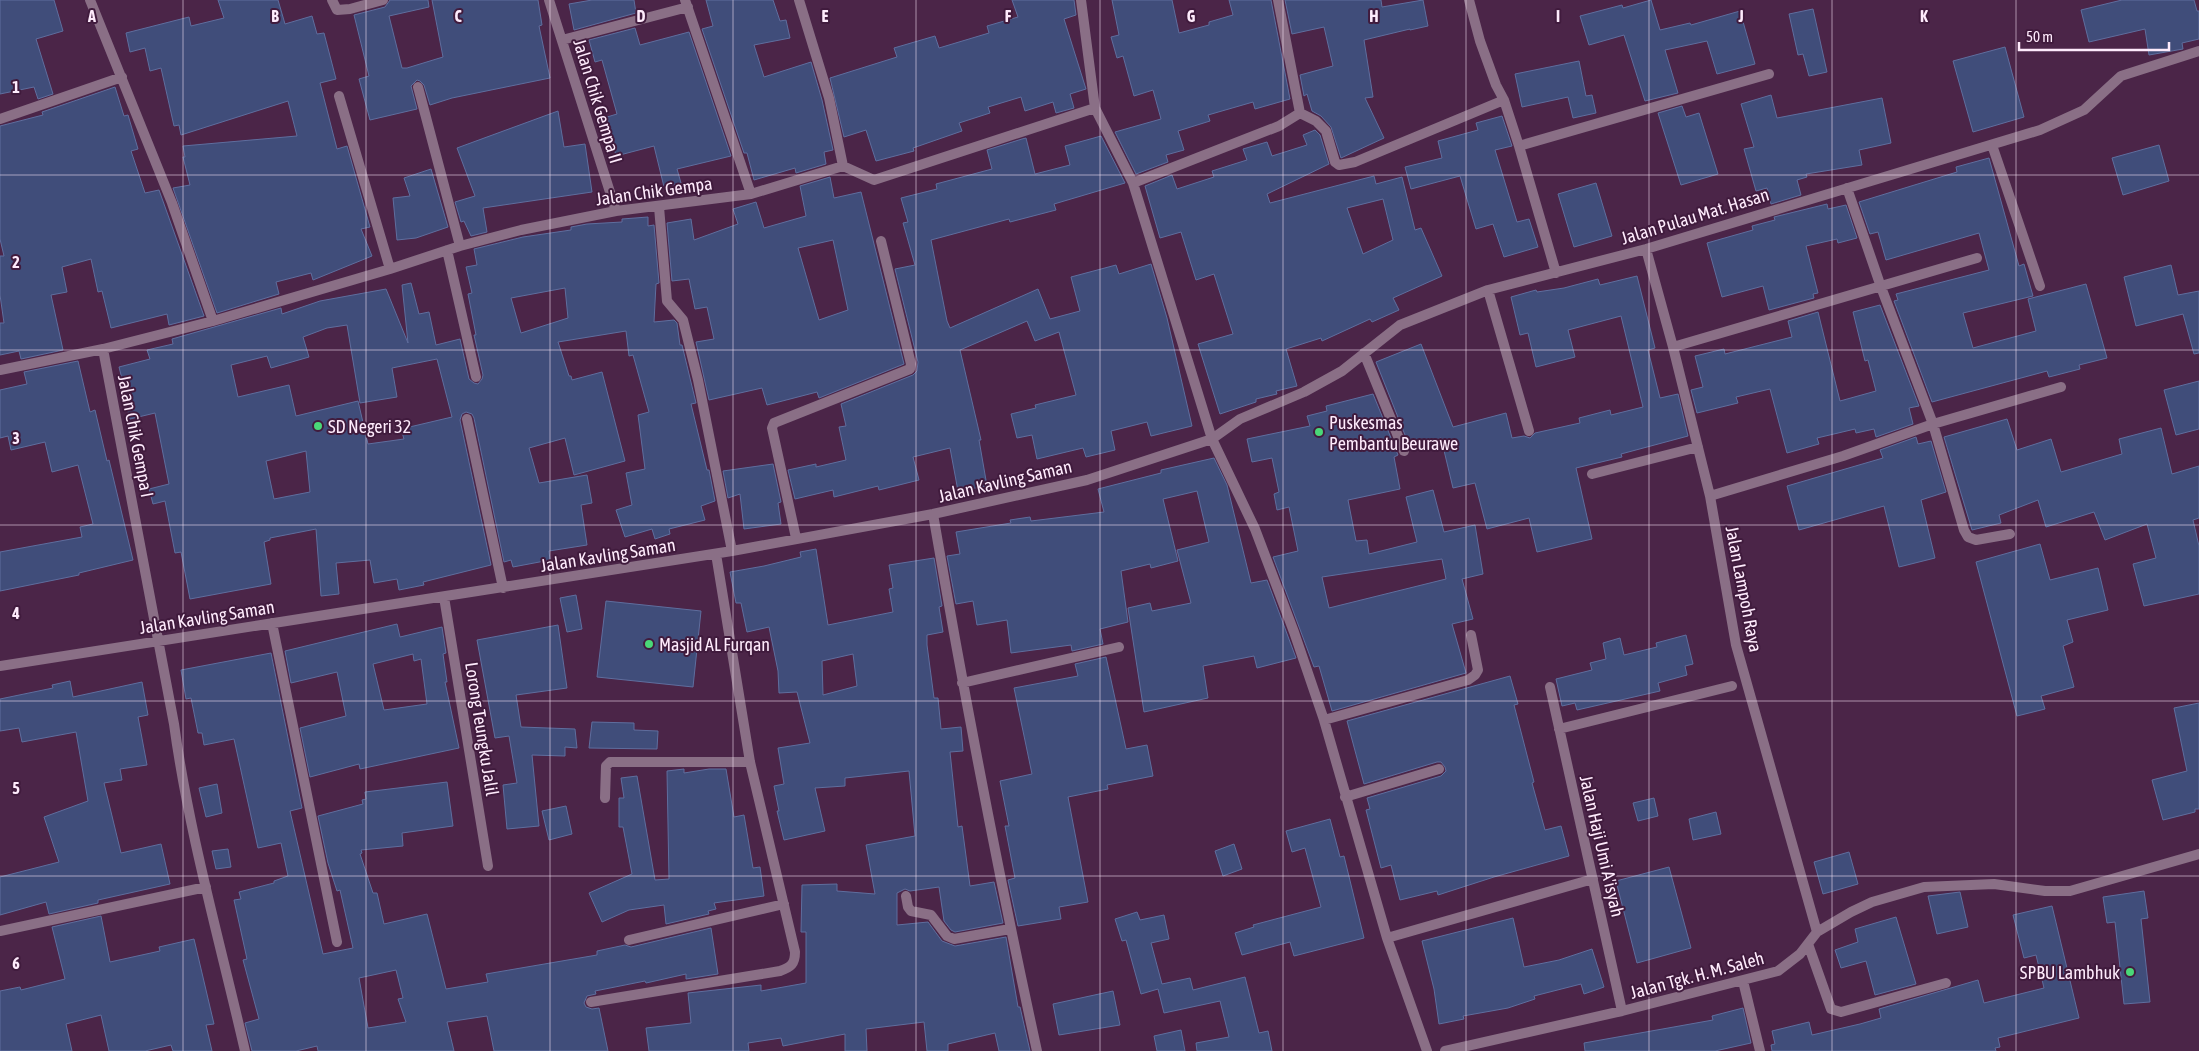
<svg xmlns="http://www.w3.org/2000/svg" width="2199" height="1051" font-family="'Asap Condensed',sans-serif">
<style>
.building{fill:#404d7a;stroke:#5f6e9e;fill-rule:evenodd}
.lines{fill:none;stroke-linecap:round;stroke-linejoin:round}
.minor{stroke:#8a6f86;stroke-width:10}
.grid{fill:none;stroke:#feebfc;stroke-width:1;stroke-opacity:0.55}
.poi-dot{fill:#4ad778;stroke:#401b3d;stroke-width:2}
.labels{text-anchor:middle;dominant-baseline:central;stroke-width:4;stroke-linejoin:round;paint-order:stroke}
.street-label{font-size:18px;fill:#feebfc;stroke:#401b3d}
.poi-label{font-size:18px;fill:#feebfc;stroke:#401b3d;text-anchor:start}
.grid-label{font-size:16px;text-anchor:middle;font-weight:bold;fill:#feebfc;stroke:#401b3d;stroke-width:4;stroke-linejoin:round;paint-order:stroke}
</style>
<rect width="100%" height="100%" fill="#4b2548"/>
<!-- building -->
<path class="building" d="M0,0H54L63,31L36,39L53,94L38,99L34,87L0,94Z
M218,0H278L285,24L312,16L317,34L324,33L336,79L320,83L337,149L347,146L370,227L361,229L372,256L313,280L311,273L276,282L279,294L217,313L173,188L190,185L183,157H185L183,146L297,136L288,101L181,135L179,125L174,126L161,68L150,71L145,48L130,52L126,33L189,17L191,26L224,18Z
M390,0H428L429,7L389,16L402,68H407L443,57L432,0H538L542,25L539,26L550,78L452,98L430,105L424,85L420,81L417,80L411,86L417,109L370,120L359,79L369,76L354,15L385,7Z
M592,0H634L636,13L574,30L569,4Z
M706,0H773L780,21L786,20L790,38L754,45L764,77L811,62L822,100L833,150L824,152L826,164L796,173L795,168L754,180L747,153H744L702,29L713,26Z
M1012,0H1074L1076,15L1064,19L1086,89L1070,94L1074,108L1056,113L1053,102L1025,111L1021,97L988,107L990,113L959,123L962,131L913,148L914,151L876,161L866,130L844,137L830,78L897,57L894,48L935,36L939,48L989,33L987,26L1018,17Z
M1112,0H1172L1179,33L1209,25V22L1233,15L1229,0H1271L1290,99L1255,109L1253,102L1208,115L1210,121L1178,131L1184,150L1166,155L1168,162L1136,174L1115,132L1161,119L1153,90L1134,96L1123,56L1117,58L1111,37L1119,35Z
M1285,0H1381L1382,7L1423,0L1428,26L1410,30V29L1364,40L1373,97L1365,98L1384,138L1341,158L1331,127L1321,116L1312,111L1307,94L1304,96L1300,75L1333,66L1324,27L1292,34Z
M1651,0L1660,30L1690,23L1691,25L1740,11L1755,64L1717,74L1707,41L1665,50L1678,93L1645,101L1624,35L1589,45L1580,16L1622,5L1623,8Z
M2122,0H2194L2197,11H2199V39L2182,43L2183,49L2149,55L2145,29L2089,42L2081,10Z
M1813,9L1827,72L1809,76L1803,54L1798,55L1789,14Z
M635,28L640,45L689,32L731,156L677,169L681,183L664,187L654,146L616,156L607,117L617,114L602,60L595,62L589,40Z
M2005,47L2024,117L1973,132L1953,61Z
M1579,61L1586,96L1592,95L1596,113L1573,118L1568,97L1522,107L1515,74Z
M115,87L124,116L128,115L138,149L131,151L145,193L159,190L204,316L169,325L167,314L111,328L102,291L98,292L91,259L62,267L67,292L51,295L63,350L21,359L19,351L0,355V323H4L0,295V256H4L0,239V126L43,115L42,112Z
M1771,95L1777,118L1882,98L1891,143L1859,150L1862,165L1806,174L1807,177L1797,180L1801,195L1771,204L1767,188L1756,191L1744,149L1754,147L1741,104Z
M1682,106L1686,117L1699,113L1718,174L1681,185L1658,113Z
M558,111L564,147L585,144L592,192L483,208L487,232L471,236L464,221L461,222L455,202L475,196L457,148Z
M1502,116L1512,146L1495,150L1517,222L1529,219L1538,247L1504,257L1493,224L1476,229L1460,176L1411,189L1405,167L1442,158L1438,141L1478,130L1476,123Z
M1315,130L1320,135L1329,164L1267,194L1270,203L1374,176L1376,184L1402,177L1415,230L1421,228L1442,276L1393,298L1399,310L1372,322L1370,319L1322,341L1321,338L1286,349L1297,386L1276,391L1277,394L1256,399V402L1220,414L1198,344L1233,334L1214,274L1196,280L1181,232L1160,238L1145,186L1172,175L1177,189L1214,177L1212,171L1247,160L1243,149L1267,142L1272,156L1307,145L1303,135ZM1383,199L1393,240L1363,254L1347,208Z
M1101,136L1125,183L1054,204L1056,210L1010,222L1009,219L931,240L947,321L950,328L1038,289L1050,319L1080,311L1071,277L1116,265L1119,274L1151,264L1167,318L1192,426L1151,436L1147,422L1111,431L1115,450L1086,457L1083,448L1037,459L1032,435L1017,438L1011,414L1036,408L1035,405L1076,395L1059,332L1035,341L1027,321L960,350L981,440H979L987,486L958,491L950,448L913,457L919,480L879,490L878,486L834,497L833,490L795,499L788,470L816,464V467L846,460L839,427L846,426L841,404L913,375L917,371L918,362L895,269L915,265L903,223L908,222L901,198L937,189L936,184L992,169L987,150L1022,139L1026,138L1035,174L1070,165L1065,146Z
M2159,145L2169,181L2123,195L2112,158Z
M1989,158L2019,266L2024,264L2033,296L1963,313L1973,348L2036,331L2028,299L2086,284L2107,358L2079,365L2080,369L2049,377L2047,371L1932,402L1894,301L1898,300L1896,294L1989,270L1979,233L1886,260L1878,232L1870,234L1859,202L1957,172L1956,167Z
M431,169L448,227L416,238L397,240L393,198L410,196L404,178Z
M830,177L834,198L861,192L904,364L819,398L817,392L767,405L762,388L709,400L696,342L714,339L707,307L695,309L689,279L672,281L667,223L691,219L694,240L738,224L733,209L756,202L764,228L806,216L800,186ZM833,240L848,310L819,320L798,248Z
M1596,183L1612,236L1574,247L1558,194Z
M1827,204L1828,209L1846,205L1857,238L1838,243L1837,239L1806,246L1818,293L1813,294L1814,298L1769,310L1763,286L1722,297L1707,243L1753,230L1752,226L1775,220L1774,217Z
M648,217V226L654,225L659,283L656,284L654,322L674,320L677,323L680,345H682L696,403L691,404L707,470H709L715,501L701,506L705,520L669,529L670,534L655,539L652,529L625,537L616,510L632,505L626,473L645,469L638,415L649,412L633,355L629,356L626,331L558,342L569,376H571L572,380L602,372L625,461L574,475L565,438L529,448L539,483L587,475L592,503L581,505L587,545L549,551L550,560L513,567L511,560L504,562L474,418L472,414L466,412L462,414L460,420L491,565L423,582L424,585L399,590L397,579L374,583L370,560L336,563L339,594L321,596L316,529L270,538V540L264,542L271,584L190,599L181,552L175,553L165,501L153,504L149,489L169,484L155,413L130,419L125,400L127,399L119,367L150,359L147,350L173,344L172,339L281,308L282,314L320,301L386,289L408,343L402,285L411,283L419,314L429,312L436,345L460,339L469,379L474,383L478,384L482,379L483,375L474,335H476L468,294L472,293L466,267L477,265L474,249L523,237L571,230V227L587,224L622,222V219ZM565,288L568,318L521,333L511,298ZM347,325L360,403L397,397L392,368L437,359L452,417L401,429L404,439L368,444L358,401L296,416L289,385L238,397L231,365L267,356L271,368L309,357L303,337L327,328ZM306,451L310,492L274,499L266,461Z
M2171,265L2178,295L2199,291V353L2194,354L2183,314L2136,326L2124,277Z
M1637,276L1655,348L1648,350L1660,398L1678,394L1688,436L1621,454L1622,457L1576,468L1592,539L1537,552L1529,518L1487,529L1475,483L1453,488L1441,438L1411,450L1376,362L1421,344L1453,427L1506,413L1512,438L1524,436L1530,438L1535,433L1580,423L1579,418L1610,410L1611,415L1643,407L1621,316L1568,330L1575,357L1536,367L1528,333L1520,335L1511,297L1536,290L1537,292L1564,288L1598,279L1600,285Z
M1880,305L1919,406L1909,408L1913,424L1876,437L1874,429L1856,433L1855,429L1817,438L1819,444L1787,453L1770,389L1736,397L1738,403L1697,413L1691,390L1703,387L1695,356L1724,349L1725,354L1792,337L1788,321L1818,312L1840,401L1876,391L1868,360L1865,361L1853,312Z
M78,361L90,412L95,410L107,461L109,460L133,560L79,573V575L0,591V552L82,537L80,527L93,524L78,465L52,472L45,442L11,450L8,436L0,438V390L27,384L24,372Z
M2199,381V429L2176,435L2164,390Z
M1373,394L1398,455L1394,457L1400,489L1348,500L1356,541L1367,540L1369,554L1417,542L1406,497L1433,490L1444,532L1475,525L1483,574L1462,579L1473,619L1452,624L1466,673L1332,711L1319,666L1314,667L1273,557L1298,551L1289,507L1277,510L1274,494L1279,492L1272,458L1252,462L1247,439L1310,426L1307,416L1327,411L1326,406ZM1442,559L1446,579L1329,608L1322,577Z
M2007,419L2017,450L2051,439L2061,472L2122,454L2119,439L2161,428L2172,474L2199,466V518L2193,520L2199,546V594L2144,606L2133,564L2156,558L2147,524L2105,540L2094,512L2046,527L2038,500L1999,515L2001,523L1972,530L1944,437Z
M1916,437L1918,444L1931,441L1946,492L1921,500L1935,558L1899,567L1884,506L1799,530L1787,486L1883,458L1880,450Z
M1214,458L1227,485L1251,583L1267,580L1296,658L1257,668L1254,656L1203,666L1208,698L1144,712L1128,608L1150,603L1152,611L1191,603L1177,550L1209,542L1197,491L1163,499L1178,561L1151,568L1150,564L1121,571L1128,622L1100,629L1103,644L1072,651L1071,645L1011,653L1007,620L977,625L973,601L956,604L947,556L960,554L956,532L1011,523L1010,520L1030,517L1031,521L1104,512L1098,489L1161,473V470Z
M773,464L781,502L778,503L781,524L744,529L740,494L728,498L723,471Z
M2040,544L2050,580L2098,568L2108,610L2067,620L2073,642L2063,646L2074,687L2041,696L2045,709L2017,716L1976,562Z
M816,549L828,625L893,612L889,589L893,588L889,565L934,558L942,606L939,607L943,632L927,635V645L934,698H938L941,729L961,727L963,751L950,752L958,827L962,826L970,886L994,882L1003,923L955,932L951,930L944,921L939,887L910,891L905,889L897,893V925L928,922L942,941L955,946L1006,937L1018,1007H1020L1030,1051H999L995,1033L948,1044V1051H927L924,1022L866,1029L867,1051H845V1034L783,1046L781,1038L748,1043L749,1051H649L646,1028L691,1023L688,993L761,985V991L806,983V932H801L802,885L837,884V891L875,894L866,845L915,836L909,771L845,778V786L815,788L825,831L784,840L777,811H779L774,786L784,784L778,748L810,743L797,692L779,693L778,671L769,627L747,632L741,603H736L730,572L764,566L801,557L800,552ZM853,654L857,686L823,695L822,661Z
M576,595L582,629L567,632L560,598Z
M606,601L701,611L693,687L597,677Z
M397,624L400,637L442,627L446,653L443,654L447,682H445L459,748L360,769L359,764L310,777L300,728L346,716L337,672L291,683L285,651ZM413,654L414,661L421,659L427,704L384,710L373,664Z
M558,625L567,688L516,695L521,727L575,729L577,748L565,747V756L532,755L539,826L507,829L503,785L517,783L509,736L495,738L477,640Z
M1686,635L1693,664L1685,666L1687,675L1658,683L1660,691L1577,710L1575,703L1562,706L1556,679L1592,670L1590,663L1606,659L1603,643L1620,638L1624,655L1657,647L1656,643Z
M271,653L302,808L290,811L323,954L353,948L340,890L337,891L328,863L318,816L363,804L362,800L366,799L365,792L447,782L453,826L402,833L403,846L361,850L362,853L360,854L373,893H377L384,924L427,914L446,989L488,982L486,974L597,955V951L625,945L631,947L711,928L718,974L686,979V974L646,983L645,981L595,991L596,994L587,996L584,1003L586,1007L592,1009L599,1008L608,1051H494L487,1016L447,1022L454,1051H318L317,1046L296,1051H252L245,1023L259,1019L243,960L247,959L234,900L241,899L239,892L274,883V881L288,876L281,843L258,848L234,739L204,745L202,733H198L191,698L186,699L181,670ZM396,970L403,998L398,999L406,1022L368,1028L359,978Z
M1106,657L1126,749L1147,745L1153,776L1107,785L1108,789L1068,797L1088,902L1059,907L1061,919L1018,926L1008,880L1015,878L1005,826H1009L1000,781L1032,774L1014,688L1078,676L1075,664Z
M1510,676L1518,704L1514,705L1534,782L1532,783L1545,830L1561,826L1569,856L1494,877L1438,895L1437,891L1400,900L1391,865L1381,868L1366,810L1370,809L1367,798L1441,776L1446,771L1445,767L1441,762H1437L1364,784L1347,721Z
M70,681L73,697L142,682L148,715L138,717L147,765L120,769L122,780L104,783L121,853L161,844L170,884L98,900V903L49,914L46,902L0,915V877L59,862L44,817L88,801L76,732L22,742L19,728L0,731V699L53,688L52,685Z
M2199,703V809H2195V812L2163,820L2152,780L2187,771L2174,708Z
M592,722L634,723V730L658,731L657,749L589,748Z
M684,769V773L709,769H726L734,817L744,815L753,868L760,867L764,896L714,903L716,909L708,911L709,914L666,924L664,905L629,910L602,922L589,893L632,874L623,827H619V798H624L621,778L637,776L655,880L669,879L667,771Z
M217,784L222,813L206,817L199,788Z
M1654,798L1658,816L1638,821L1633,803Z
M566,806L572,834L549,840L542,811Z
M1716,812L1721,834L1693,840L1689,819Z
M1330,819L1340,857L1344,856L1364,938L1294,956L1290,942L1242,955L1235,933L1254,927L1253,925L1321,907L1305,848L1292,852L1286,831Z
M1234,844L1242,869L1223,876L1215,851Z
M228,849L231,867L216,869L212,851Z
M1849,852L1858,884L1823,894L1814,862Z
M1669,867L1691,948L1637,963L1616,881Z
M2144,891L2148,918L2141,919L2150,1002L2124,1004L2115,922L2107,923L2103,897Z
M1960,892L1968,927L1937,934L1928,896Z
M2052,906L2079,1018L1998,1038L2000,1047L1995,1048L1996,1051H1772L1771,1045L1775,1044L1772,1031L1809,1022L1812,1035L1860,1024L1881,1018L1879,1009L1978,980L1984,1003L2044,988L2036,955L2024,958L2013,915Z
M1137,912L1140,920L1164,915L1169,939L1151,943L1162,984L1190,978L1193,990L1245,977L1259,1033L1268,1031L1272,1051H1197L1196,1043L1229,1037L1220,1001L1164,1013L1158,989L1141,994L1126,940L1122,941L1115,919Z
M101,916L110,962L160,951L159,947L194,939L214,1024L206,1025L212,1051H173L171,1045L145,1051H109L101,1015L66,1024L72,1051H0V991L20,987L21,990L65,979L52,927Z
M1896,917L1916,984L1875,995L1866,961L1841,968L1835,950L1858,942L1855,929Z
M1513,918L1524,967L1559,960L1592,949L1604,987L1584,994L1581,984L1534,996L1535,999L1508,1008L1463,1016L1464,1019L1439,1024L1434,989L1422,941Z
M1113,991L1120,1025L1059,1035L1053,1004Z
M1743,1008L1751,1043L1715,1051H1585L1584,1043L1713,1020L1712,1016Z
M1181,1030L1185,1051H1157L1154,1036Z"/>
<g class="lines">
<!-- minor -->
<path class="minor" d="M90,0L172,203L213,321
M332,0L337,10L350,9L383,0
M549,0L616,211
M685,0L751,194
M799,0L829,98L843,166
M1081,0L1095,108L1133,183L1212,439L1255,529L1294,632L1324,720L1387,938L1427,1051
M1469,0L1480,41L1496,85L1504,100L1519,146L1556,273
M562,40L688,7
M418,87L460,246
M339,96L390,269
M1300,113L1316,121L1326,131L1335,162L1339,165L1355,162L1504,100
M0,119L122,77
M1992,145L2040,286
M1519,146L1769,74
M1133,183L1279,126L1300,113L1278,0
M1847,188L1881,287L1933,424L1964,530L1968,537L1976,540L2010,534
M659,207L667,301L683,320L698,380L732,551
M1646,249L1673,347L1710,496L1736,645L1817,932
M447,250L476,377
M1488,290L1529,431
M1673,347L1977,258
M1364,353L1404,451
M0,370L103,349
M467,419L503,588
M1592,474L1698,447
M1710,496L1843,456L1933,424L2061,387
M933,514C964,694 998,873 1037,1051
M796,538L772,428L774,423L910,369L911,364L881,241
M444,597L488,866
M272,623L337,942
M0,666L732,551L933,514L1087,480L1212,439L1240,419L1304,392L1342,371L1400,325L1488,290L1646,249L2040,130L2084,110L2121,76L2199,51
M962,683L1119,647
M1550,687L1622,1011
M1324,720L1468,680L1475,675L1478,670L1471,635
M1559,729L1732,686
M1345,797L1439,769
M605,798L606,766L610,762H750
M906,896L908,907L911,911L931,915L947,936L954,939L1010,929
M0,931L206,887
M1387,938L1593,879
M629,940L784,904
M1808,944L1831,1009L1841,1012L1946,983
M1743,981L1760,1051
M591,1002L780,971C791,967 795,964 795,952L750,762L716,554
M245,1051C220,942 189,834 174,724L103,349L213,321L390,269L460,246L521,230L616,211L751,194L843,166L874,180L1095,108
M1445,1051L1622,1011L1778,971L1800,954L1817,932L1851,912L1872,902L1924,887L1994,884L2045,891H2070L2199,854"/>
</g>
<!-- grid -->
<path class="grid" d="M183,0V1051M366,0V1051M550,0V1051M733,0V1051M916,0V1051M1100,0V1051M1283,0V1051M1466,0V1051M1649,0V1051M1832,0V1051M2016,0V1051M0,175H2199M0,350H2199M0,525H2199M0,701H2199M0,876H2199"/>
<!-- markers -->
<g class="poi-dot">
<circle cx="318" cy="426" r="5"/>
<circle cx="1319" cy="432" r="5"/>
<circle cx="649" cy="644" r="5"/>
<circle cx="2130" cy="972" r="5"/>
</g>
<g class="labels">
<!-- street labels -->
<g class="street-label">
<text transform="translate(598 101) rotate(73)">Jalan Chik Gempa II</text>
<text transform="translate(654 191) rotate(-8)">Jalan Chik Gempa</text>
<text transform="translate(1695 216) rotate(-17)">Jalan Pulau Mat. Hasan</text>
<text transform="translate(136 436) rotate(79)">Jalan Chik Gempa I</text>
<text transform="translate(1005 481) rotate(-13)">Jalan Kavling Saman</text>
<text transform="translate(608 555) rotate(-9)">Jalan Kavling Saman</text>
<text transform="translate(1744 589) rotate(79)">Jalan Lampoh Raya</text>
<text transform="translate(207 617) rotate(-9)">Jalan Kavling Saman</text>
<text transform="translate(482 729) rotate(81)">Lorong Teungku Jalil</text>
<text transform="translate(1602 846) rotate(77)">Jalan Haji Umi A'isyah</text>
<text transform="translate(1697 975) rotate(-15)">Jalan Tgk. H. M. Saleh</text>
</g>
<!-- poi labels -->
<g class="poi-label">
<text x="1329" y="422">Puskesmas<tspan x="1329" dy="21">Pembantu Beurawe</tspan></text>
<text x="328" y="426">SD Negeri 32</text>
<text x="659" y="644">Masjid AL Furqan</text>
<text x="2120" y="972" text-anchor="end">SPBU Lambhuk</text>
</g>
</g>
<g class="grid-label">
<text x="92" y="22">A</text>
<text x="275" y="22">B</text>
<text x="458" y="22">C</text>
<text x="641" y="22">D</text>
<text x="825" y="22">E</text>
<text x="1008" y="22">F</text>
<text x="1191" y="22">G</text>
<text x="1374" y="22">H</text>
<text x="1558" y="22">I</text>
<text x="1741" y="22">J</text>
<text x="1924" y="22">K</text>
<text x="16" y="93">1</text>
<text x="16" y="268">2</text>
<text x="16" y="444">3</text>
<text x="16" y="619">4</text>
<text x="16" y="794">5</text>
<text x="16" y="969">6</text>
</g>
<!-- scale -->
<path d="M2019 42v8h150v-8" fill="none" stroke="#feebfc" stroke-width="2.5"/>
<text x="2026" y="42" font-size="15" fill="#feebfc" stroke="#401b3d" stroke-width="4" paint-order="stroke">50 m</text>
</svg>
